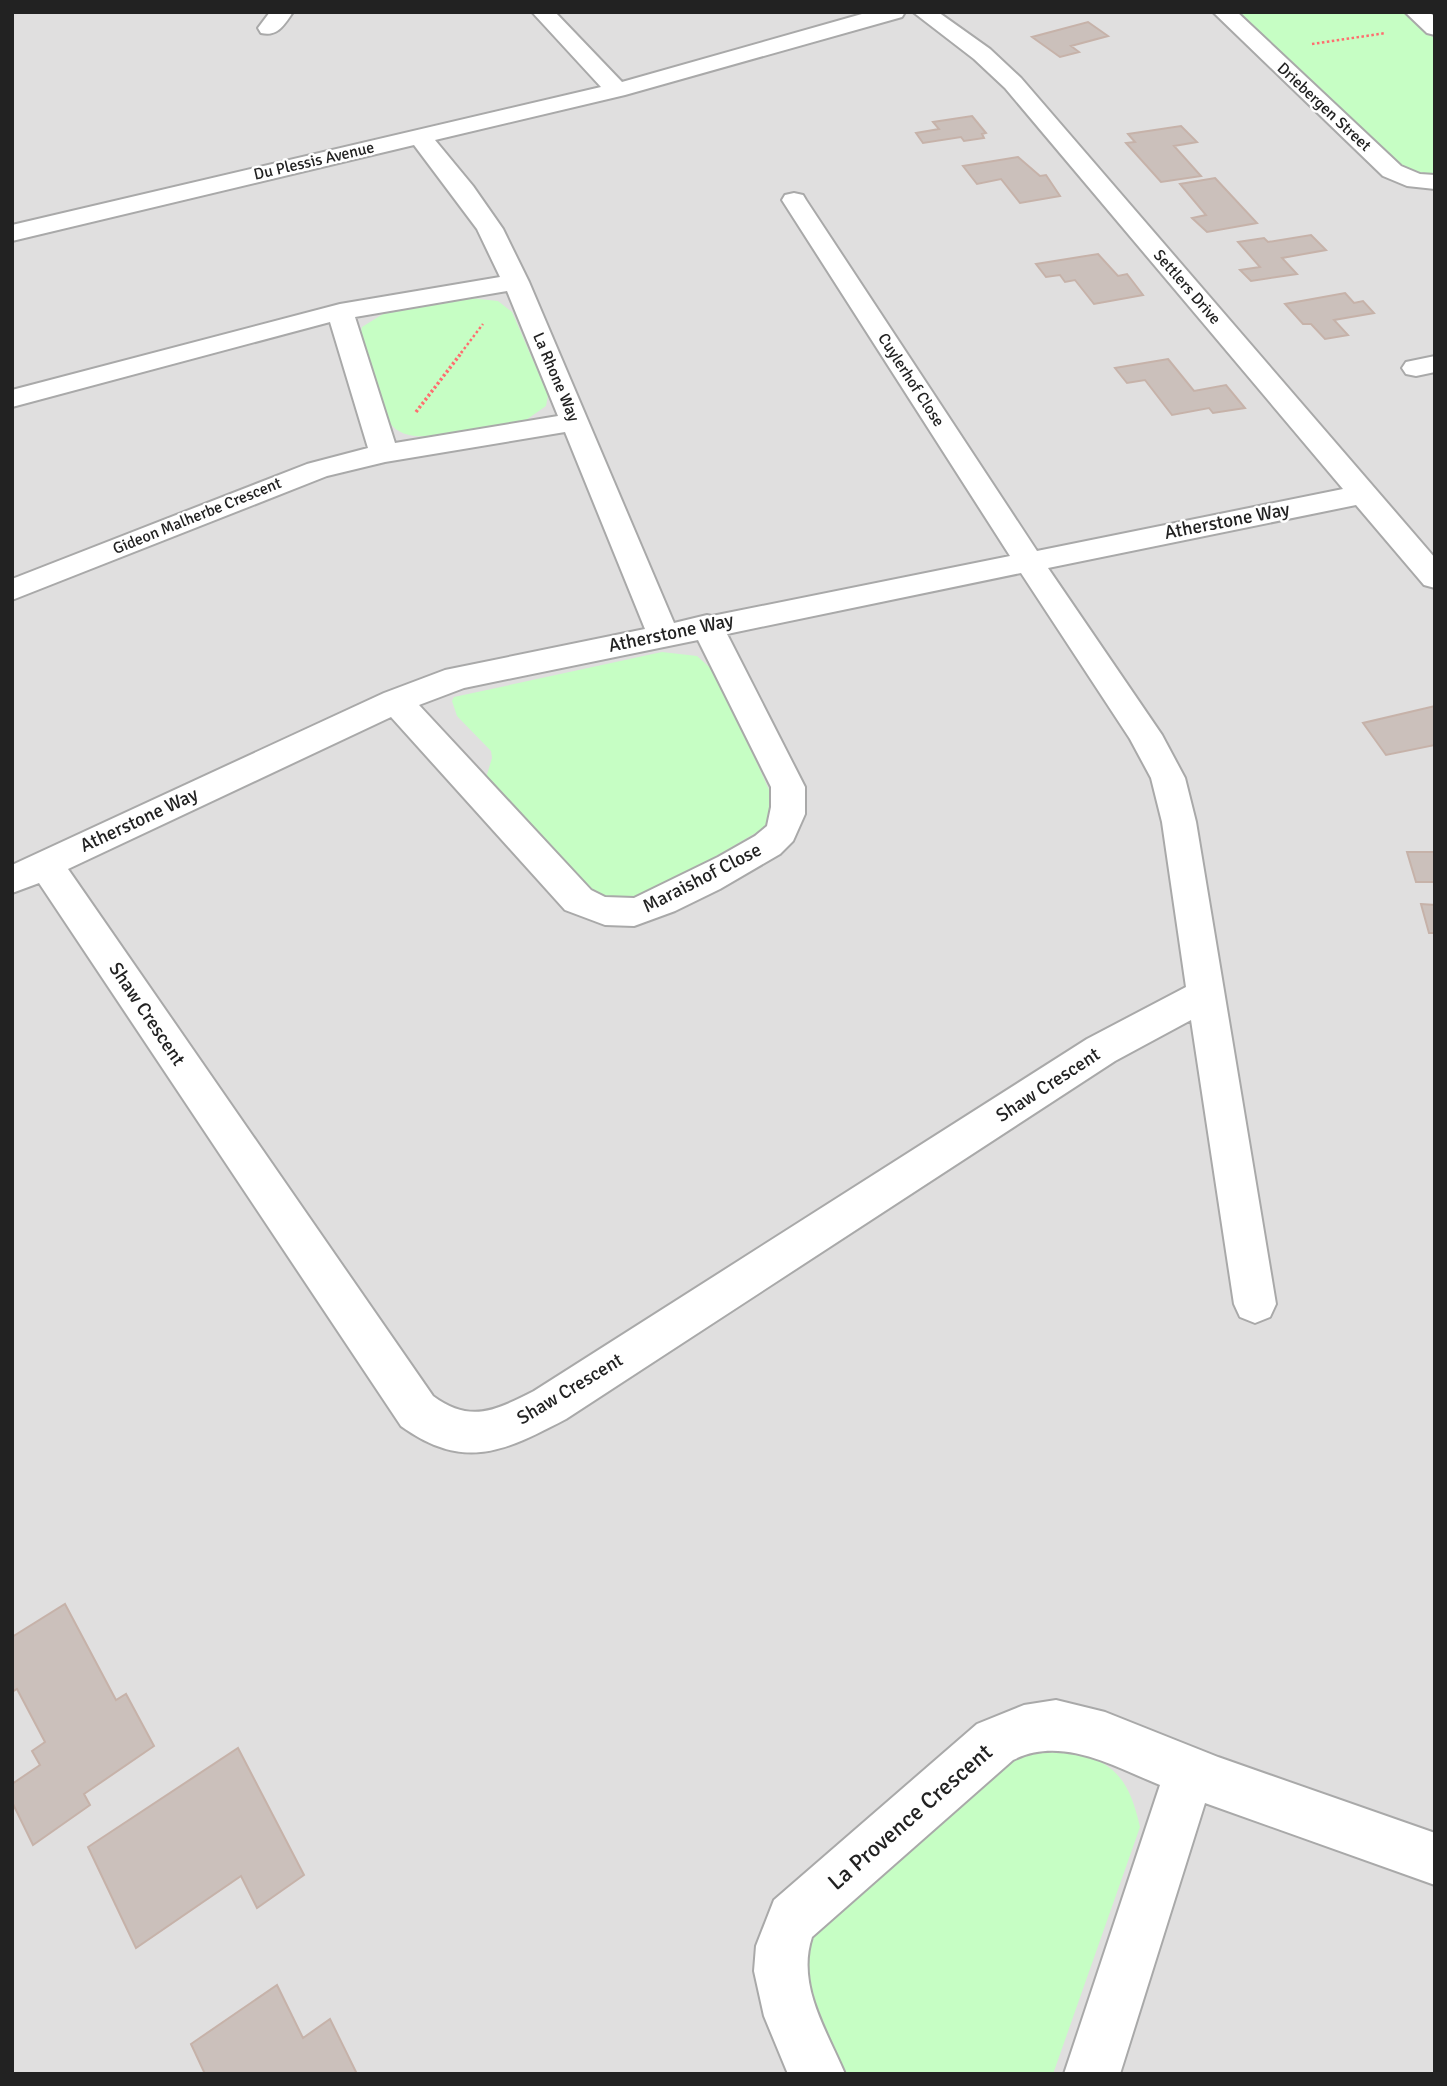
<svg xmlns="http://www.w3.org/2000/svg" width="1447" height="2086" font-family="Signika,sans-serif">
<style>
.residential{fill:#e0dfdf}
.park{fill:#c6fec4}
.building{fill:#cbc0bb;stroke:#c6b2a9;stroke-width:2}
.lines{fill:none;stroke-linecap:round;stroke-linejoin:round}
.minor-casing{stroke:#a9a9a9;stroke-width:4}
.path-far1{stroke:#ff6d6f;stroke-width:2.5;stroke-dasharray:2.5 2.5;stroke-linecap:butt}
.path{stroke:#ff6d6f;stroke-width:3.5;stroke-dasharray:2.5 2.5;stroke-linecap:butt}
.minor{fill:#fff;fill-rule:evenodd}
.labels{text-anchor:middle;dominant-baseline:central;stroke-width:5;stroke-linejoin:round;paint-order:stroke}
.far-street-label{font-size:16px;fill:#222;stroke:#fff}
.street-label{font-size:19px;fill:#222;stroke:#fff}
.near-street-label{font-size:23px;fill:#222;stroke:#fff}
</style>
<rect width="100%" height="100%" fill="#f3eee8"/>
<!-- residential -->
<path class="residential" d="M12,12H1435V2074H12Z"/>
<!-- park -->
<path class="park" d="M1237,12H1403L1435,39V174L1418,172L1399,164Z
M470,298L498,301L512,312L548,395L546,406L526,420L431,436C414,437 399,436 389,422L361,332L362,327L383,314Z
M662,652L697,656L717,674L774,801L771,824L640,901L602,903L485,781L492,758L491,751L457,716L452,701L454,697Z
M1060,1744C1111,1764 1127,1770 1140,1827L1053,2074H840C808,2016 790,1984 821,1920L1019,1756Z"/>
<!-- building -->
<path class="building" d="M1088,22L1108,36L1071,46L1079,52L1060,57L1032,37Z
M972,116L986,133L982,134L984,138L964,141L961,137L923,143L916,133L939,129L933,122Z
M1181,126L1197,142L1174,146L1201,176L1161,182L1126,143L1135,142L1128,134Z
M1018,157L1040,176L1046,175L1060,196L1020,203L1001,179L977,184L963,166Z
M1215,178L1257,223L1207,232L1192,218L1206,215L1180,184Z
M1311,235L1326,250L1282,258L1297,274L1251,281L1240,270L1260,267L1238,242L1264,238L1268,242Z
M1098,254L1118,276L1127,274L1143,295L1094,304L1075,280L1065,282L1060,275L1046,277L1036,264Z
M1345,293L1354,303L1363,301L1374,313L1334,320L1348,335L1325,339L1311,324H1303L1285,304Z
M1168,359L1194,391L1226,385L1245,408L1213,413L1209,408L1172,415L1145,380L1127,383L1115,368Z
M1435,706V745L1386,755L1363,723Z
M1407,852H1435V882H1416Z
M1421,904L1435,905V933H1429Z
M65,1604L116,1700L126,1694L154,1746L84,1794L90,1805L33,1845L12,1802V1784L40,1765L32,1751L45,1742L17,1689L12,1692V1637Z
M238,1748L304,1875L257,1908L241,1876L136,1948L88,1847Z
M277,1985L303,2038L330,2019L357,2074H205L191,2044Z"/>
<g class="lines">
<!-- minor casing -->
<g class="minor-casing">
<path id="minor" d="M270,12H293C284,25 278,37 261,33L258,28Z
M532,12H555L622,82L869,12H905L902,17L625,95L435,140L473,186L503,229L529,282L674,623L707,615L712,616L1010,556L782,200L785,195L794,193L803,195L806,200L1037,551L1343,489L1005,88L974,59L913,12H938L990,49L1021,78L1435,558V588L1424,585L1356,505L1048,568L1162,735L1185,778L1196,822L1276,1304L1270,1317L1255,1323L1240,1317L1234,1304L1191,1020L1115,1061L566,1419C503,1452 464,1471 401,1426L39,883L12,893V865L384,693L445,670L645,629L565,432L385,462L327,476L12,600V579L307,464L368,448L330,322L12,407V390L340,304L500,277L477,229L414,145L12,241V225L601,87ZM507,291L558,416L395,443L355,317ZM1021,573L1130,739L1151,778L1162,822L1186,987L1087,1039L534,1391C496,1410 471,1424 433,1396L68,869L391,717L565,910L605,925L634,926L675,911L720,889L780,854L793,841L805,814V787L727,634ZM698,640L771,787V807L767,826L755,836L718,857L634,898L605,897L591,890L419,705L464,688Z
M1213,12H1237L1401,166L1420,174L1435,175V189L1407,186L1383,176Z
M1405,12H1429L1435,17V35L1427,33Z
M1435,356V372L1416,376L1406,374L1402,368L1406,362Z
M1056,1700L1105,1712L1218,1757L1435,1833V1885L1205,1803L1120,2074H1064L1160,1785C1115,1767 1062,1735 1013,1760L812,1937C796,1985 827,2031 845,2074H788L764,2016L754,1971L756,1946L774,1900L977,1724L1024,1705Z"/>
</g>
<!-- path-far1 -->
<path class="path-far1" d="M1312,44L1386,33
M461,353L483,324"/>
<!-- path -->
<path class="path" d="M416,412L462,352"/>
<!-- minor -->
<use href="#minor" class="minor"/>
</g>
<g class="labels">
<!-- far-street labels -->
<g class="far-street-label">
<text transform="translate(1324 107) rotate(43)">Driebergen Street</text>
<text transform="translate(314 161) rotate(-13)">Du Plessis Avenue</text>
<text transform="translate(1187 287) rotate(49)">Settlers Drive</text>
<text transform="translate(556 377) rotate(67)">La Rhone Way</text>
<text transform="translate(911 380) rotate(57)">Cuylerhof Close</text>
<text transform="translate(197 516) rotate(-22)">Gideon Malherbe Crescent</text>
</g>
<!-- street labels -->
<g class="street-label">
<text transform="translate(1227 521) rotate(-11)">Atherstone Way</text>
<text transform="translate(671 633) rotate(-12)">Atherstone Way</text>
<text transform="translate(139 820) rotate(-25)">Atherstone Way</text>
<text transform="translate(702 878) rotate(-27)">Maraishof Close</text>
<text transform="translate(147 1014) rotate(56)">Shaw Crescent</text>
<text transform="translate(1048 1085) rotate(-33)">Shaw Crescent</text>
<text transform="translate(570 1389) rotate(-31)">Shaw Crescent</text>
</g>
<!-- near-street labels -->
<g class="near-street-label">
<text transform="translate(910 1817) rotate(-41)">La Provence Crescent</text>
</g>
</g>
<!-- border -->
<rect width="1447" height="2086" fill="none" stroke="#222222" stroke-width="28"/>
</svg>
